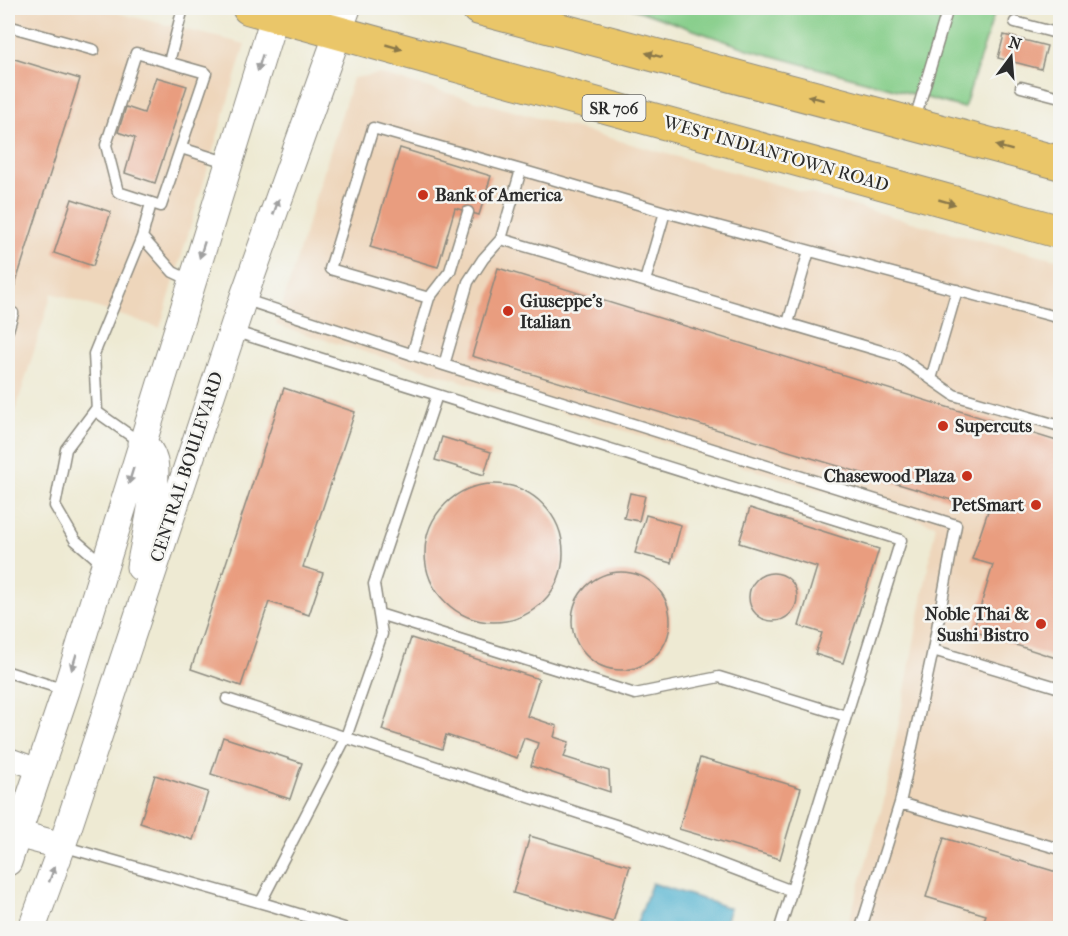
<svg xmlns="http://www.w3.org/2000/svg" width="1068" height="936" font-family="'IM FELL French Canon',serif">
<style>
.built{fill:#eed6bb}
.green{fill:#86ce8a;stroke:#587c5a;stroke-width:1.5}
.water{fill:#51b2d0;stroke:#3e6e7e;stroke-width:1.5}
.building{fill:#e99d7f}
.lines{fill:none;stroke-linecap:round;stroke-linejoin:round}
.service-casing{stroke:#8c8a7f;stroke-width:13}
.minor-casing{stroke:#8c8a7f;stroke-width:23}
.tertiary-casing{stroke:#8c8a7f;stroke-width:29}
.primary-casing{stroke:#8c8a7f;stroke-width:35}
.service{stroke:#fff;stroke-width:10}
.minor{stroke:#fff;stroke-width:21}
.tertiary{stroke:#fff;stroke-width:27}
.primary{stroke:#eac669;stroke-width:33}
.oneway{fill:#8a784a}
.oneway2{fill:#a0a0a0}
.poi-dot{fill:#c8321e;stroke:#f6f6f2;stroke-width:2}
.labels{text-anchor:middle;dominant-baseline:central;stroke-width:5;stroke-linejoin:round;paint-order:stroke}
.shield{fill:#f6f6f2;stroke:#686867;stroke-width:1.5}
.shield-label{font-size:16px;font-weight:bold;fill:#2b2b2b}
.street-label{font-size:18px;fill:#2b2b2b;stroke:#f6f6f2}
.poi-label{font-size:18px;font-weight:bold;fill:#2b2b2b;stroke:#f6f6f2;text-anchor:start}
</style>
<rect width="100%" height="100%" fill="#f6f6f2"/>
<filter id="ink" filterUnits="userSpaceOnUse"><feTurbulence type="fractalNoise" baseFrequency=".0167" numOctaves="2"/><feDisplacementMap in="SourceGraphic" scale="12" xChannelSelector="R" yChannelSelector="G"/><feConvolveMatrix kernelMatrix="1 2 1 2 8 2 1 2 1" color-interpolation-filters="sRGB"/></filter>
<filter id="wash" filterUnits="userSpaceOnUse"><feTurbulence type="fractalNoise" baseFrequency=".008" numOctaves="4" result="noise"/><feDisplacementMap in="SourceGraphic" scale="24" xChannelSelector="R" yChannelSelector="G"/><feGaussianBlur stdDeviation="1.35" result="paint"/><feColorMatrix in="noise" values="0 0 0 0 0 0 0 0 0 0 0 0 0 0 0 0 0 1.4 0 .05"/><feComposite in="paint" operator="in"/></filter>
<g filter="url(#wash)">
<rect width="100%" height="100%" fill="#eeead3"/>
<!-- built -->
<path class="built" d="M8,8H97L245,44L160,328L52,293L11,425L8,424Z
M379,74L955,234L1060,260V928H847L885,797L936,525L276,325L353,78Z"/>
<!-- green -->
<path class="green" d="M631,8H996L964,108L751,50Z"/>
<!-- water -->
<path class="water" d="M652,883L730,908L723,928H635Z"/>
<g id="blocks">
<!-- building -->
<path class="building" d="M1004,35L1047,46L1041,69L998,58Z
M8,57L80,79L14,288L8,286Z
M156,77L187,86L155,183L125,173L135,138L118,132L126,107L144,113Z
M400,148L491,176L479,215L455,208L438,267L370,247Z
M72,199L111,212L93,266L54,253Z
M498,268L1060,442V653L1059,659L973,631L993,565L972,559L988,511L472,356Z
M284,388L355,412L303,567L323,573L309,615L269,602L241,686L191,669Z
M442,437L491,452L484,475L435,460Z
M425 553a69 69 0 1 1 138 0a69 69 0 1 1-138 0Z
M630,493L645,496L639,521L624,518Z
M750,508L879,549L843,663L815,654L822,633L799,626L817,567L739,543Z
M646,515L681,525L671,563L635,553Z
M572 621a49 49 0 1 1 98 0a49 49 0 1 1-98 0Z
M749 597a24 24 0 1 1 48 0a24 24 0 1 1-48 0Z
M411,638L539,679L527,716L557,726L554,737L569,742L564,757L609,771L610,792L531,766L538,743L524,738L517,758L446,735L442,749L382,730Z
M223,737L302,763L290,799L211,774Z
M700,758L801,788L780,859L679,829Z
M155,775L208,792L193,840L140,823Z
M530,836L630,866L613,922L513,893Z
M944,838L1060,873V928H981L986,915L926,897Z"/>
</g>
</g>
<g filter="url(#ink)">
<use href="#blocks" fill-opacity="0" stroke="#8c8a7f" stroke-width="1.5"/>
<g class="lines">
<!-- service casing -->
<g class="service-casing">
<path id="service" d="M1015,22L1060,34
M8,26L94,50
M136,53L206,73L161,206L118,192L106,145Z
M169,62L183,8
M1021,87L1060,97
M915,119L948,8
M181,148L229,163
M151,203L142,237L173,272L192,281
M501,239L521,170L665,212L1060,318
M645,281L665,212
M429,298L450,271L468,212
M243,299L444,365L956,525L933,650L1060,688
M8,311L13,313L8,330
M788,323L809,251
M233,331L901,540L780,928
M412,355L429,298L330,269L373,128L521,170
M444,365L468,282L483,259L501,239L898,356L954,395L1060,426
M931,379L957,290
M96,409L66,449L55,506L75,540L104,565
M141,443L97,412L94,354L142,237
M379,614L635,694L719,677L846,716
M8,672L65,690
M227,699L637,832L792,891
M900,803L1060,849
M62,846L269,905L344,928
M261,902L346,737L382,634L374,584L437,395
M861,928L900,803L933,650"/>
</g>
<!-- minor casing -->
<g class="minor-casing">
<path id="minor" d="M8,758L40,770"/>
</g>
<!-- tertiary casing -->
<g class="tertiary-casing">
<path id="tertiary" d="M140,567C144,544 159,481 154,462C152,454 148,447 141,443
M17,834L62,846
M8,862L66,691L277,8
M32,928L62,846L243,299L347,8"/>
</g>
<!-- primary casing -->
<g class="primary-casing">
<path id="primary" d="M249,8L1060,232
M478,8L1060,163"/>
</g>
<!-- service -->
<use href="#service" class="service"/>
<!-- minor -->
<use href="#minor" class="minor"/>
<!-- tertiary -->
<use href="#tertiary" class="tertiary"/>
<!-- primary -->
<use href="#primary" class="primary"/>
</g>
<!-- one-way arrows -->
<defs><path id="oneway-solid" d="M-6-.8H1V-3.2L6.5 0L1 3.2V.8H-6Z" transform="scale(1.5)"/></defs>
<g class="oneway">
<use href="#oneway-solid" transform="translate(394 47) rotate(16)"/>
<use href="#oneway-solid" transform="translate(654 55) rotate(-165)"/>
<use href="#oneway-solid" transform="translate(816 98) rotate(-165)"/>
<use href="#oneway-solid" transform="translate(1004 148) rotate(-165)"/>
<use href="#oneway-solid" transform="translate(947 202) rotate(16)"/>
</g>
<g class="oneway2">
<use href="#oneway-solid" transform="translate(260 63) rotate(107)"/>
<use href="#oneway-solid" transform="translate(276 207) rotate(-70)"/>
<use href="#oneway-solid" transform="translate(202 250) rotate(108)"/>
<use href="#oneway-solid" transform="translate(131 476) rotate(107)"/>
<use href="#oneway-solid" transform="translate(74 662) rotate(107)"/>
<use href="#oneway-solid" transform="translate(52 874) rotate(-70)"/>
</g>
</g>
<!-- markers -->
<g class="poi-dot">
<circle cx="423" cy="195" r="6"/>
<circle cx="508" cy="311" r="6"/>
<circle cx="943" cy="426" r="6"/>
<circle cx="967" cy="476" r="6"/>
<circle cx="1036" cy="505" r="6"/>
<circle cx="1041" cy="624" r="6"/>
</g>
<g class="labels">
<!-- shield labels -->
<rect class="shield" x="582.5" y="95" width="63" height="26" rx="4.5"/>
<g class="shield-label">
<text x="614" y="108">SR 706</text>
</g>
<!-- street labels -->
<g class="street-label">
<text transform="translate(776 154) rotate(16)">WEST INDIANTOWN ROAD</text>
<text transform="translate(187 467) rotate(-72)">CENTRAL BOULEVARD</text>
</g>
<!-- poi labels -->
<g class="poi-label">
<text x="435" y="195">Bank of America</text>
<text x="520" y="301">Giuseppe's<tspan x="520" dy="21">Italian</tspan></text>
<text x="955" y="426">Supercuts</text>
<text x="955" y="476" text-anchor="end">Chasewood Plaza</text>
<text x="1024" y="505" text-anchor="end">PetSmart</text>
<text x="1029" y="614" text-anchor="end">Noble Thai &amp;<tspan x="1029" dy="21">Sushi Bistro</tspan></text>
</g>
</g>
<!-- margin -->
<rect width="1068" height="936" fill="none" stroke="#f6f6f2" stroke-width="30"/>
<!-- north arrow -->
<g transform="translate(1011 57) rotate(16)" stroke="#f6f6f2" stroke-width="4.5" paint-order="stroke">
<path d="M0-4.5L10 22L0 15L-10 22Z" fill="#2b2b2b"/>
<text y="-9" font-size="16" font-weight="bold" text-anchor="middle" fill="#2b2b2b">N</text>
</g>
</svg>
